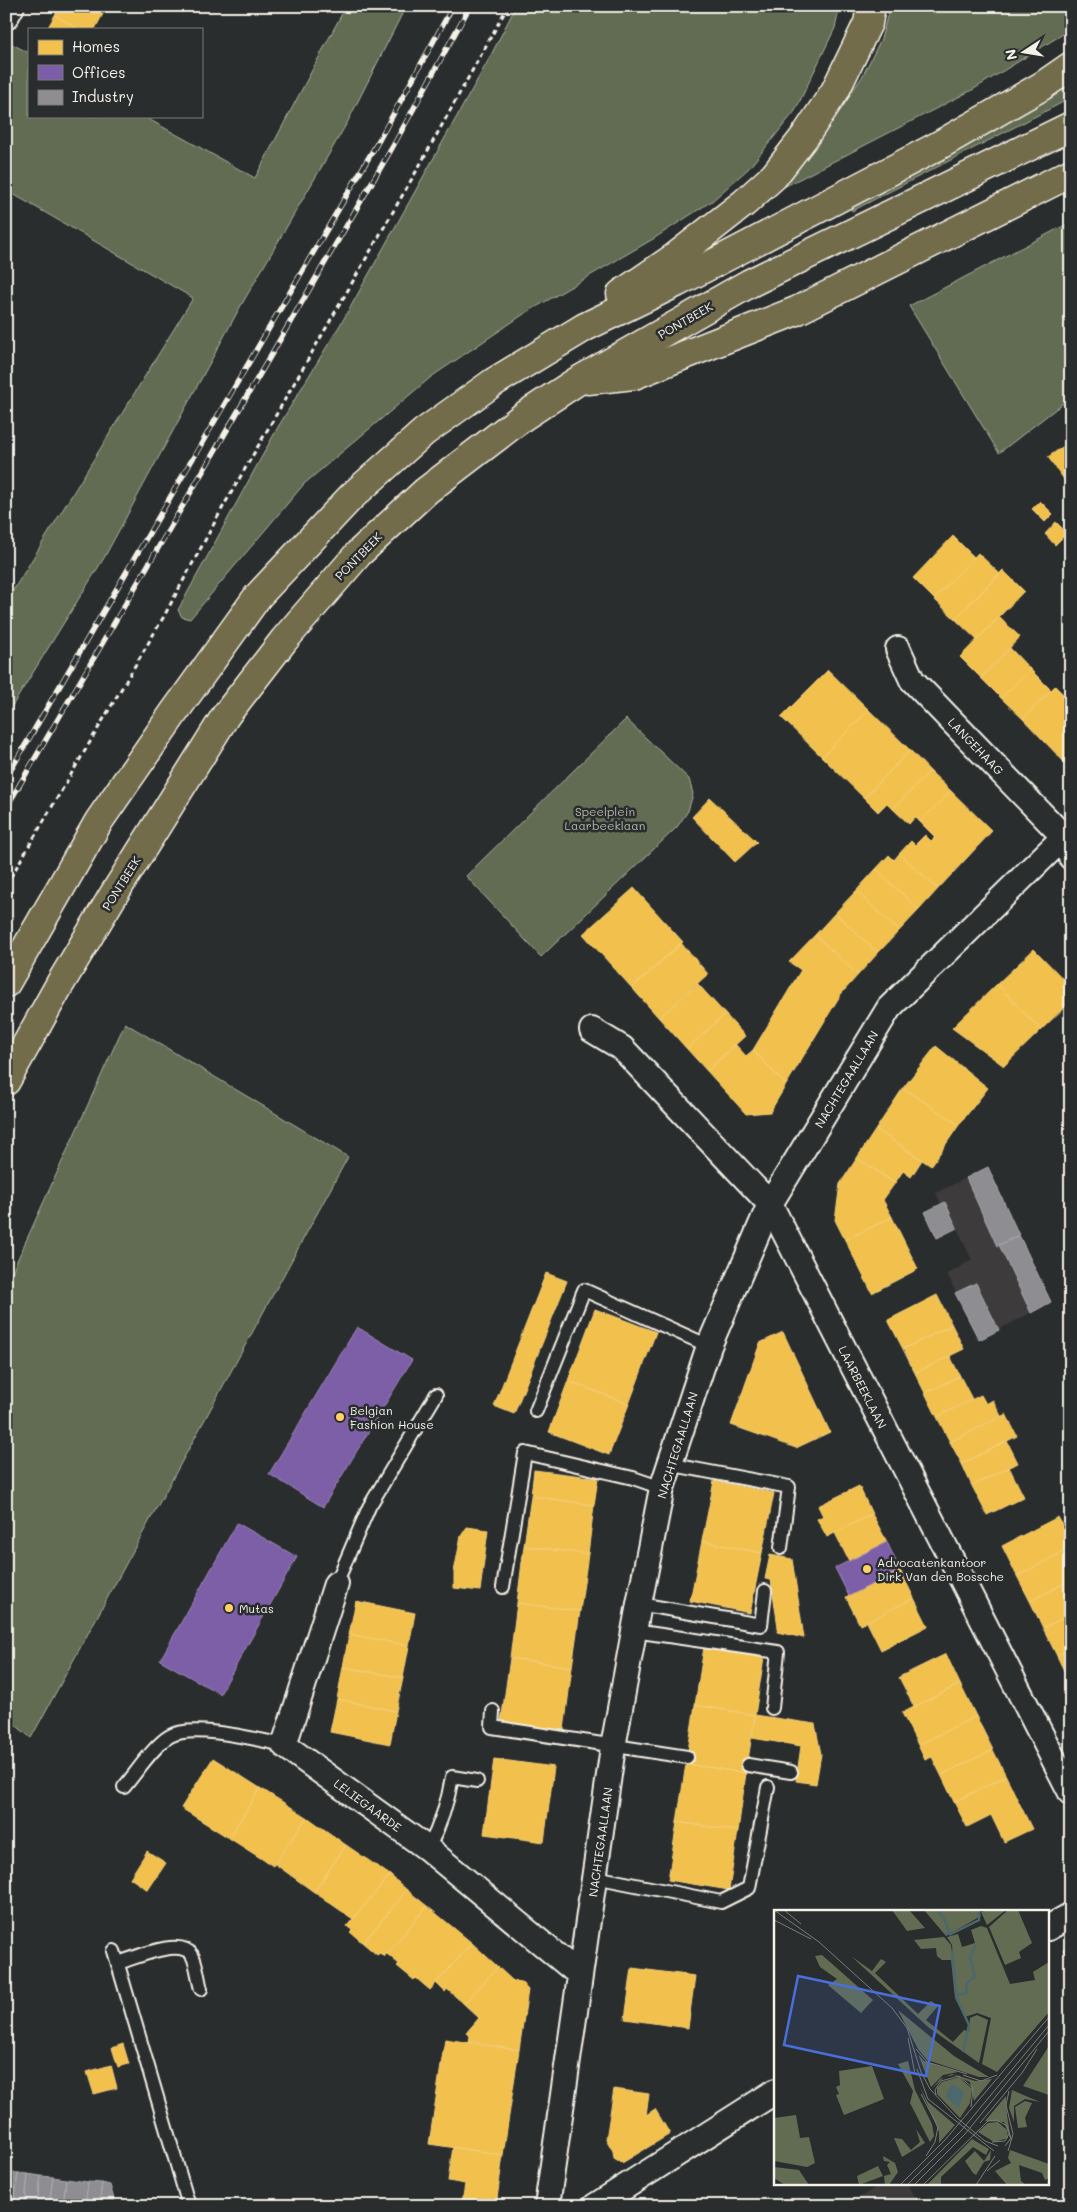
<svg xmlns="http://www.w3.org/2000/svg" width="1077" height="2212" font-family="Mali,sans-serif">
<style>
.built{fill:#3e3b3a}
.green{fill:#626c52;stroke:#abae9d}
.homes{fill:#f2c14e;stroke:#f3cf7c}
.offices{fill:#7b5ea7;stroke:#9f8aba}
.industry{fill:#8d8d92;stroke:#acabac}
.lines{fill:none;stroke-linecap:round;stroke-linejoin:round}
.lane-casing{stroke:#f4f1e8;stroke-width:16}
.street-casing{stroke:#f4f1e8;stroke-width:28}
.highway-casing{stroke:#f4f1e8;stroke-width:31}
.path{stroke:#f4f1e8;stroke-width:3;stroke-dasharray:5 4;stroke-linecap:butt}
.lane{stroke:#2a2d2e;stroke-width:12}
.street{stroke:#2a2d2e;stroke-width:24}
.highway{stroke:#736c4b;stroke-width:28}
.rail-casing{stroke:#f4f1e8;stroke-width:5.5}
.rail{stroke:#2a2d2e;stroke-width:4;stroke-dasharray:11;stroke-linecap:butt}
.poi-dot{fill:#ffd166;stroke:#2a2d2e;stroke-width:2}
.labels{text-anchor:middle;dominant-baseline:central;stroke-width:5;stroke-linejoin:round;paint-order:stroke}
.street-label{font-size:12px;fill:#f4f1e8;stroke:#2a2d2e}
.park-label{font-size:12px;fill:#b2b5a4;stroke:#2a2d2e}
.poi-label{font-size:12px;fill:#f4f1e8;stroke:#2a2d2e;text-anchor:start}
.inset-river{fill:none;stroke:#4b686f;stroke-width:2.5}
.inset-road{fill:none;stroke:#7b7b78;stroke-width:1}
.view{fill:#486fdb;fill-opacity:0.15;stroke:#486fdb;stroke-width:2.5}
.inset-edge{fill:none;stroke:#f4f1e8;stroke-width:2.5}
</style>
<rect width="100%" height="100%" fill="#2a2d2e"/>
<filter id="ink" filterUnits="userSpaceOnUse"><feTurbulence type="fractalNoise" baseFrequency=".02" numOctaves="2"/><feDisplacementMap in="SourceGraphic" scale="10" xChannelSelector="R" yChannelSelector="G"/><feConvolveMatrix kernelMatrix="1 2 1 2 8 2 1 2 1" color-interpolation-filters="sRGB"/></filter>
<g filter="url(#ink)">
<!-- built -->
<path class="built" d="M988,1167L1051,1302L979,1340L947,1274L972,1260L957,1228L937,1238L925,1212L941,1204L936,1193Z
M882,2183H907L921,2206H847Z"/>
<!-- green -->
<path class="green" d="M346,6H406L347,123L239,309L104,558L6,716V602L193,298L6,190V49L10,43L29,53V116H143L255,178Z
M516,6H840L835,28L795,111L749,168L712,201L653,239L524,314L431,377L304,484L190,619L182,617L178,610L278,427L346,315L489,59Z
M890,6H1071V29L974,89L780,189L803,162L862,77L881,39Z
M1071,81V98L852,211L849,206Z
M1071,222V397L999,453L909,306Z
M626,719L689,779L693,794L688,811L677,827L541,957L466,876Z
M125,1023L348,1157L31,1738L6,1717V1285Z"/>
<!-- homes -->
<path class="homes" d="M60,6H94L104,12L95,29H78L55,15Z
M55,15L78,29H47Z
M1071,441V489L1048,457Z
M1040,501L1053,514L1045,522L1032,509Z
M1056,522L1067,533L1055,545L1045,534Z
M953,536L974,557L934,599L913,578Z
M978,553L1000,574L955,619L934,599Z
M1003,570L1024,591L977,640L955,619Z
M999,617L1020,637L981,678L960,657Z
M1010,648L1030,669L1001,698L981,678Z
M1030,669L1051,690L1023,719L1001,698Z
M828,670L869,710L822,757L781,717Z
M1055,686L1066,697L1071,694V761L1066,764L1023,719Z
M869,710L910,750L864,798L822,757Z
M910,750L930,771L893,809L887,803L878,812L864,798Z
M930,771L951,791L920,822L915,817L909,824L893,809Z
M951,791L992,831L938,889L899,854L911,841L915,845L925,835L931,841L935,837L920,822Z
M710,798L757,842L735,862L692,817Z
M899,854L938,889L919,910L876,869L889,855L894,860Z
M876,869L919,910L899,931L856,891Z
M634,888L683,942L632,988L583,934Z
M856,891L899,931L878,953L835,913Z
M835,913L878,953L858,975L815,935Z
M815,935L858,975L841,994L786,1085L753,1050L801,970L789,962Z
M681,943L708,974L659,1018L632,988Z
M1034,949L1071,987V1001L1041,1030L997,984Z
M698,984L725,1014L687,1049L659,1018Z
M997,984L1041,1030L1004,1066L952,1028Z
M725,1014L745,1036L707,1071L687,1049Z
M735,1044L746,1056L753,1050L786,1085L770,1112L746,1114L707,1071Z
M936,1046L988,1088L959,1125L903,1088Z
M903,1088L959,1125L931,1166L876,1129Z
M876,1129L922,1160L911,1177L903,1171L895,1183L857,1158Z
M857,1158L895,1183L883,1200L892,1217L845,1240L835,1220L840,1184Z
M892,1217L918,1269L872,1293L845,1240Z
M546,1273L567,1281L514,1414L494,1406Z
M937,1295L952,1325L903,1349L888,1320Z
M595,1309L656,1332L629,1404L568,1381Z
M952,1325L964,1349L915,1373L903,1349Z
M783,1332L830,1432L796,1448L731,1425L760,1343Z
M950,1356L960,1376L925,1393L915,1373Z
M960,1376L972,1399L937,1417L925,1393Z
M568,1381L629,1404L609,1455L549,1432Z
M981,1395L986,1404L993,1400L1001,1416L950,1442L937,1417Z
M1006,1414L1017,1436L962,1464L950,1442Z
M1007,1441L1018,1463L972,1486L962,1464Z
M1009,1467L1024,1497L987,1515L972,1486Z
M534,1470L598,1478L594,1505L531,1496Z
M714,1481L774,1493L762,1553L702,1541Z
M859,1486L872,1514L827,1537L817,1519L823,1516L818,1506Z
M531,1496L594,1505L588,1554L524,1546Z
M872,1514L887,1542L849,1561L835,1533Z
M1058,1517L1071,1541V1548L1017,1576L1002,1546Z
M467,1527L488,1530L480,1591L454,1588V1572L461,1536Z
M702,1541L762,1553L750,1613L690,1601Z
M524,1546L588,1554L580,1611L517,1603Z
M1063,1552L1071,1567V1580L1030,1601L1017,1576Z
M770,1555L792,1559L804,1638L777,1632L778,1627L771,1580L765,1579Z
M900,1570L914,1598L860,1625L846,1597Z
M1071,1580V1614L1043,1628L1030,1601Z
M914,1598L928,1626L881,1650L867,1622Z
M356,1601L415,1613L409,1646L349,1634Z
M517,1603L580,1611L572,1667L510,1658Z
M1071,1614V1648L1057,1656L1043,1628Z
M349,1634L409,1646L403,1678L343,1667Z
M704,1647L764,1657L755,1715L695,1705Z
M1071,1648V1680L1069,1681L1057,1656Z
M946,1654L960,1684L914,1707L899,1677Z
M510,1658L572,1667L564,1730L501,1722Z
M343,1667L403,1678L396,1711L337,1699Z
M960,1684L976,1716L918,1745L902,1713Z
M337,1699L396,1711L390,1744L330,1732Z
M695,1705L755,1715L746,1773L686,1764Z
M755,1715L815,1724L821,1754L816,1784L796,1781L801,1746L752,1738Z
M976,1716L993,1750L941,1775L932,1757L925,1760L918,1745Z
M993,1750L1006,1776L954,1802L941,1775Z
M213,1758L260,1788L229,1838L181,1808Z
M494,1759L554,1767L544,1842L484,1834Z
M686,1764L746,1773L738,1831L677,1822Z
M1006,1776L1032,1829L1004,1842L991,1815L967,1827L954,1802Z
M260,1788L307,1817L273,1866L229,1838Z
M307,1817L346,1845L314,1892L275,1864Z
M677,1822L738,1831L729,1890L668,1880Z
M346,1845L390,1875L353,1919L314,1892Z
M147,1851L166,1863L148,1890L130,1878Z
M390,1875L407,1890L363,1943L350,1932L352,1930L347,1926Z
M407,1890L427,1906L384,1957L380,1953L377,1955L363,1943Z
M427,1906L472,1943L430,1990L416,1978L414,1980L397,1966L399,1964L387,1954Z
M472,1943L498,1967L464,2004L447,1989L445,1992L436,1983Z
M1071,1945V1963L1063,1950Z
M498,1967L513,1981L521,1982L528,1990L519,2050L469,2042L470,2036L466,2033L479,2018L464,2004Z
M632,1968L695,1976L688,2028L625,2019Z
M445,2039L519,2050L503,2155L429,2144Z
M123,2044L129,2064L118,2067L112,2048Z
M111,2065L117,2088L94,2094L87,2072Z
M614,2089L649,2094L646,2115L655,2109L670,2134L622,2163L614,2158L613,2151L606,2139Z
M453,2147L503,2155L496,2206L462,2203L465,2184L448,2181Z"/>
<!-- offices -->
<path class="offices" d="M357,1327L412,1360L323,1507L269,1474Z
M237,1523L297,1557L220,1694L160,1660Z
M887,1542L900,1570L849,1596L835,1568Z"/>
<!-- industry -->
<path class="industry" d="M988,1167L1019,1235L997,1246L966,1178Z
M945,1202L957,1228L937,1238L925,1212Z
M1019,1235L1051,1302L1031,1313L999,1245Z
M976,1283L999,1330L979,1340L955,1293Z
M6,2172L18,2173L14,2206H6Z
M18,2173L28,2174L25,2203L14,2202Z
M28,2174L41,2176L37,2204L25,2203Z
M41,2176L53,2177L49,2206L37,2204Z
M53,2177L66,2179L63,2206H49Z
M66,2179L88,2182L85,2206H63Z
M88,2182L102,2183L99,2206H85Z
M102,2183L110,2185L116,2206H99Z
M917,2199L921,2206H906Z"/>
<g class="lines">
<!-- lane casing -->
<g class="lane-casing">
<path id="lane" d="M536,1411L584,1290L709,1346
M668,1464L789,1487L781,1548
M336,1584L369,1507L436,1395
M503,1587L525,1453L633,1478L662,1488
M639,1604L761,1625L765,1591
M634,1631L778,1652L772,1708
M493,1711L492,1727L687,1757
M748,1765L791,1772
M124,1787C136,1773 154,1745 170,1736C192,1723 259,1740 284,1745
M428,1849C440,1826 448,1802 452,1777L477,1781
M595,1877L721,1902L749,1888L768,1787
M114,1951L189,2206
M118,1963C135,1958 180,1937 192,1955C197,1963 198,1979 201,1989"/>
</g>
<!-- street casing -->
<g class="street-casing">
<path id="street" d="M6,17L12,6
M898,649L912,680L1063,836L1071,857
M592,1030L622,1048L770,1204L1071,1793
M336,1584L284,1745L428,1849L580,1975
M1048,1928L1071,1915
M547,2206L613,1747L639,1604L662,1488L709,1346L770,1204L889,1008L1071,830
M595,2206L776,2091"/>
</g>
<!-- highway casing -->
<g class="highway-casing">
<path id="highway" d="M621,294L675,257L744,203L774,176L805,136L835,91L868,23L871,6
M588,380L634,375L796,311L1071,173
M6,983L99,821L173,714L258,596L351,497L424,432L494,382L585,327L676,283L936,147L1042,86L1071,66
M6,1081L60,984L114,894L226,715L284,640L359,553L426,491L524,416L576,382L750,283L1071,126"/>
</g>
<!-- path -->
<path class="path" d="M6,885L163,618L223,507L421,163L508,6"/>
<!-- lane -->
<use href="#lane" class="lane"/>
<!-- street -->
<use href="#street" class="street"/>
<!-- highway -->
<use href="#highway" class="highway"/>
<!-- rail casing -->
<g class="rail-casing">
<path id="rail" d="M6,778L379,140L453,6
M6,808L392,148L470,6"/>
</g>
<!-- rail -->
<use href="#rail" class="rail"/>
</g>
</g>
<!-- markers -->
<g class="poi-dot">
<circle cx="340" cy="1417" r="5"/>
<circle cx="867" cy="1569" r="5"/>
<circle cx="229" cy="1608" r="5"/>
</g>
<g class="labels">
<!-- street labels -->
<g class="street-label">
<text transform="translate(685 320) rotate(-30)">PONTBEEK</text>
<text transform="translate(358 556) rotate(-46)">PONTBEEK</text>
<text transform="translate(976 746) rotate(46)">LANGEHAAG</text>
<text transform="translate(121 883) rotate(-58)">PONTBEEK</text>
<text transform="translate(846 1079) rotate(-59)">NACHTEGAALLAAN</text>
<text transform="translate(863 1387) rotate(63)">LAARBEEKLAAN</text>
<text transform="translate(677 1445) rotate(-73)">NACHTEGAALLAAN</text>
<text transform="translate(368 1805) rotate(36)">LELIEGAARDE</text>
<text transform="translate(600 1842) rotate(-82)">NACHTEGAALLAAN</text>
</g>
<!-- park labels -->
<g class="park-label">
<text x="605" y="811">Speelplein<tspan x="605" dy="14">Laarbeeklaan</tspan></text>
</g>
<!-- poi labels -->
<g class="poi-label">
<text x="350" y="1410">Belgian<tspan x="350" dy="14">Fashion House</tspan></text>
<text x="877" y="1562">Advocatenkantoor<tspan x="877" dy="14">Dirk Van den Bossche</tspan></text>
<text x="239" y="1608">Mutas</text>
</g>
</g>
<!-- overview -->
<g transform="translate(774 1910)">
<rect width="275" height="275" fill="#2a2d2e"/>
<path d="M118,0H135L151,18L133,21ZM150,0L205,1L207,6L172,26ZM214,0H232L213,15L207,2ZM234,0H244L258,33L245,42L247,48L231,55L215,17ZM207,16L213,18L236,74L261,70L259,62L275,52V102L223,162L208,154L217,108L203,103L191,107L181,88L177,50H168L163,46L162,38L147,39L140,30L170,27L177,35L179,50L178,35L173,27L184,24L188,37L201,33L197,20ZM48,45L99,90L87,103L54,75L63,69L46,57L41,46ZM77,46L98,61L107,49L112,52L101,63L144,104L157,91L164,96L152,110L179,132L190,120L195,122L196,108L203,105L214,110L205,153L154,117ZM124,100L180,146L215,167H205L153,150L144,139ZM275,136V185L249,176ZM144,144L150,151L184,162L169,165L157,177ZM134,151L141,180L158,214L160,226L156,232L136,193L139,181L124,154ZM98,156L110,189L70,205L62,185L65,184L62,177L66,175L65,161ZM178,164L201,171L218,169L200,191L196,172L180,165L170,167L158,179L166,169ZM185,167L198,179L196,193L186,208L163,184V178L168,172ZM146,177L154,192L181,215L165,233V222ZM238,180L266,192L251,189L240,196V212L235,198ZM232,186L233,205L237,231L230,212L211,211ZM251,191L258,193L251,208L253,217L244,218L241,197ZM22,205L26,228L35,227L41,253L33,257L0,251V208ZM224,212L233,220L234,228L220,232L204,222L214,213ZM142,219L151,233L128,247L120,228L128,229L137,240L146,232ZM198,229L215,239L212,245L199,237L167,267V275H153ZM217,240L216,250L210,252L202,265L199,263L191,251L201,241L210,251ZM236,240L275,254V268L271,270L268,263L245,255L247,271L252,275H233L221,261L237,253L234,248ZM109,246L121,253L124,262L115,275H111L110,266L117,264L113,255L116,252L110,251ZM104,256L109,266L85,275L83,266ZM0,257L25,260L35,275H11L0,268Z" fill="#626c52"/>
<path d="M178,174L190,182L185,198L171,186Z" fill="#4b686f"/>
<path class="inset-river" d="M163,0L170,8L175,22L172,25M175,25L205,10V0M178,41L183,89L195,115L189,142M182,85L193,83L192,74L201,67L196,47L202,35"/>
<path class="inset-road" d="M0,0L45,32L118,98L133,118L147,162L156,179L183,208L211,231L224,236M10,0L27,14M0,10L37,29M134,128L141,164M142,139L153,152L193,164M143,159L154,189L220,241M189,165L207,171L223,165M147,184L164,217L161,232L152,246M162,185L161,180L167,171L185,166L199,178L197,197M206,213L248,163L263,139M218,232L231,231L235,224M234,241L239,224L232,195L235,181M213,261L226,250M126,275L171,230L275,107M133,275L187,221L275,115M140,275L191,224L275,121M149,275L214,211L223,210L233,216L237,228L231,236M202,275L221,246"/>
<path class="view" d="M24,66L166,96L152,166L10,135Z"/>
<rect width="275" height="275" class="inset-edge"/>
</g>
<!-- margin -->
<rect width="1077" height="2212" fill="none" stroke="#2a2d2e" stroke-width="25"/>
<rect x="12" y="12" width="1052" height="2187" fill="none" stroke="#f4f1e8" stroke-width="2" filter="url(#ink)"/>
<!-- legend -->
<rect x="28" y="28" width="175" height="90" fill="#2a2d2e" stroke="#7b7b78"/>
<rect x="38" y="40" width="25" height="15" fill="#f2c14e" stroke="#7b7b78"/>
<text x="72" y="52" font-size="15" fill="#f4f1e8">Homes</text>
<rect x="38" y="65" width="25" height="15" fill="#7b5ea7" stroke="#7b7b78"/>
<text x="72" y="78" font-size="15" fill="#f4f1e8">Offices</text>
<rect x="38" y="90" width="25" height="15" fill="#8d8d92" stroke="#7b7b78"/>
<text x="72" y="102" font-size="15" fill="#f4f1e8">Industry</text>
<!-- north arrow -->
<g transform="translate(1024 52) rotate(258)" stroke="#2a2d2e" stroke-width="4" paint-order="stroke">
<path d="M0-4L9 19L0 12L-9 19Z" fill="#f4f1e8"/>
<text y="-8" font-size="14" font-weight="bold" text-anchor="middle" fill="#f4f1e8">N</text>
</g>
</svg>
